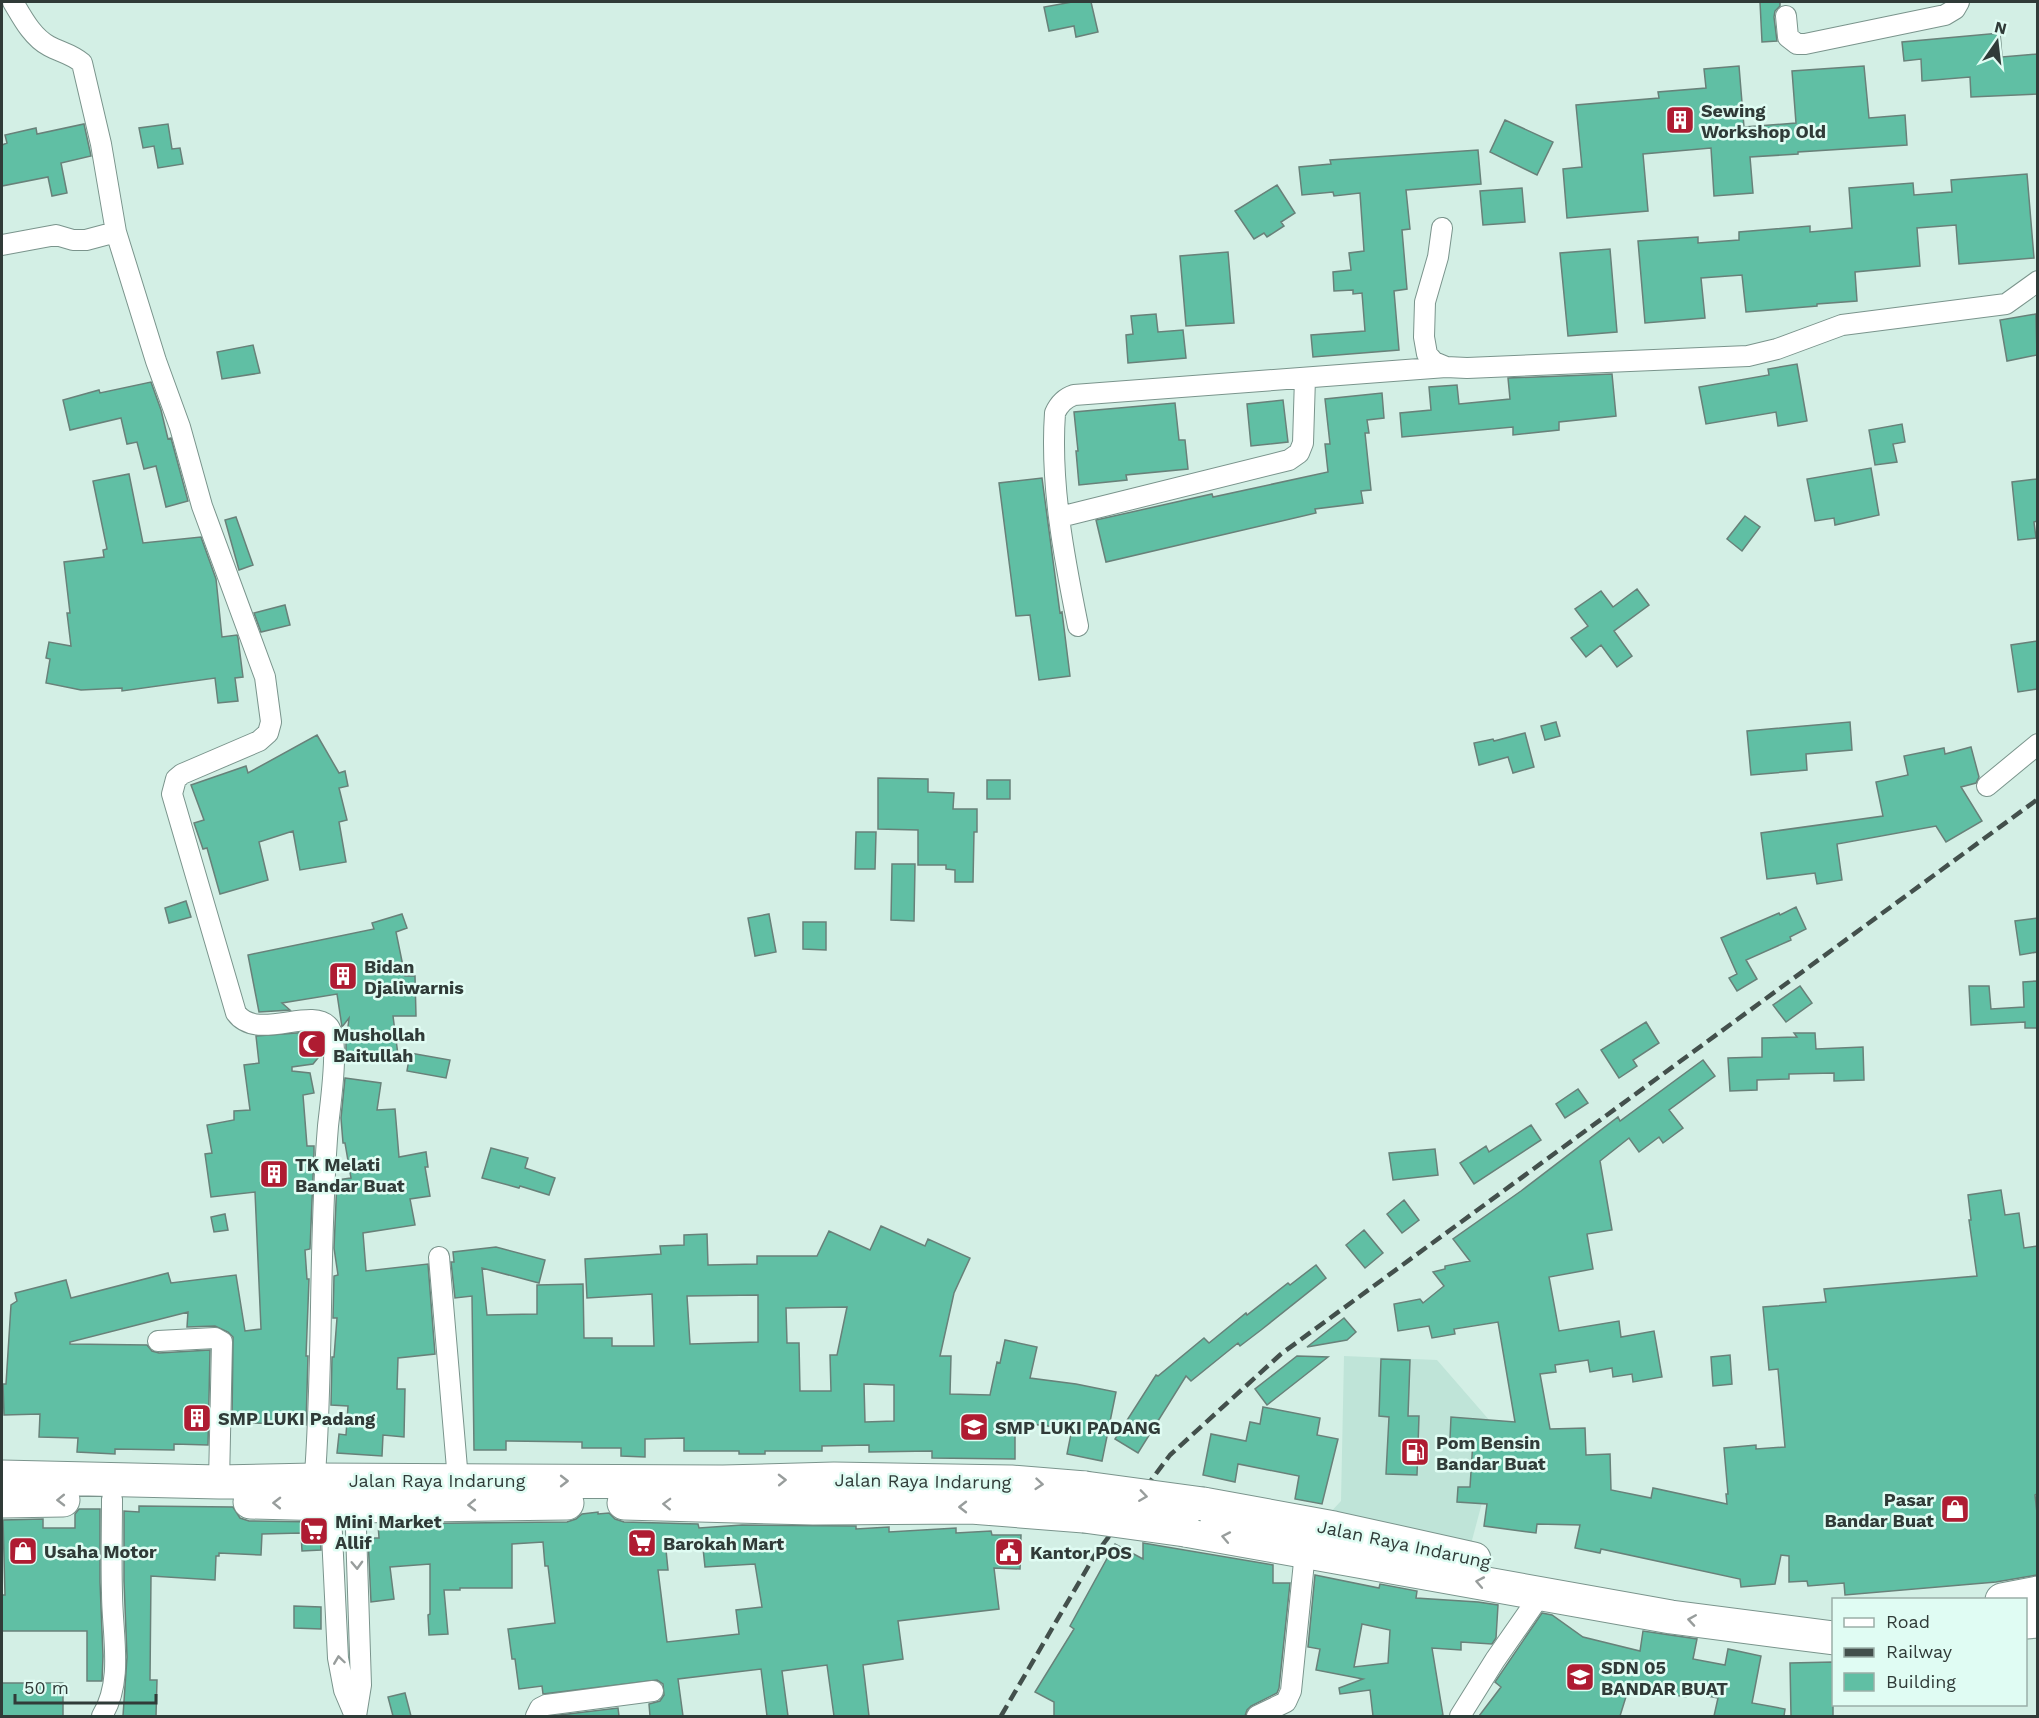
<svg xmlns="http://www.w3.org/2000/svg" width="2039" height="1718" font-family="'Work Sans',sans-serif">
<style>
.built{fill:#bfe4d8}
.building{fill:#60bfa4;stroke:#688179;stroke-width:1.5;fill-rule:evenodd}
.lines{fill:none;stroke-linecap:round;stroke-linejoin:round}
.minor-casing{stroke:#7a948c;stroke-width:22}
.trunk-casing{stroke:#7a948c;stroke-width:35}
.minor{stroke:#fff;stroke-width:20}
.trunk{stroke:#fff;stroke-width:33}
.rail{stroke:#43504c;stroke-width:4.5;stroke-dasharray:12 6;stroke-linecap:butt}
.trunk-bridge-casing{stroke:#7a948c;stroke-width:35;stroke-linecap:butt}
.trunk-bridge{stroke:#fff;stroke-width:33}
.oneway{stroke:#989d9c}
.labels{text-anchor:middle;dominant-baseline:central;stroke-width:5;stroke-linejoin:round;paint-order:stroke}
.poi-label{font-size:18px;font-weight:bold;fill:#303b38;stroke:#e0fcf3;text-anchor:start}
.street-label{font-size:18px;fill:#303b38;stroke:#e0fcf3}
</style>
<rect width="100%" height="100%" fill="#d3efe5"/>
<!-- built -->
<path class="built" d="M1344,1356L1437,1360L1490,1421L1487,1484L1471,1544L1328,1515L1341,1501Z"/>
<!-- building -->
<path class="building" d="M1072,2H1091L1098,32L1076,37L1074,26L1049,31L1044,7Z
M1760,2H1780V6L1775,11L1774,17L1777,41L1762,42Z
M2000,33L2002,57L2037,54V94L1971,97L1970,77L1922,81L1921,59L1904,61L1902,42Z
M1739,66L1744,127L1796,123L1792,71L1864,66L1869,118L1905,115L1907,145L1798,152V154L1750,157L1753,193L1714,196L1711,148L1643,154L1648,211L1567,218L1563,169L1582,167L1576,105L1659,98L1658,92L1706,88L1704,69Z
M1505,120L1553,142L1537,175L1490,152Z
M84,124L91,156L61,163L67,193L52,196L48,177L2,186V145L7,143L5,135L36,128L37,134Z
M168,124L172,149L180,148L183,164L158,168L154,146L143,148L139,128Z
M1478,150L1481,184L1406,190L1410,229L1402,230L1407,289L1394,291L1399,350L1313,357L1311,335L1365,331L1362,293L1353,294V290L1334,291L1333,272L1351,270L1349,253L1364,251L1360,193L1334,196L1333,192L1302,195L1299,167L1331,164L1330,160Z
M2027,174L2034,258L1959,264L1956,225L1917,228L1920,266L1855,272L1857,301L1817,304V306L1746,312L1742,275L1701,278L1705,318L1645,323L1638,241L1698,237V243L1739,240V232L1810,226V232L1852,228L1849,188L1913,183L1914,195L1952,192L1951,180Z
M1277,185L1295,213L1281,222L1284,226L1267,237L1264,233L1254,239L1235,211Z
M1522,188L1525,222L1483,225L1480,191Z
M1610,249L1617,332L1568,336L1560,253Z
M1228,252L1234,323L1186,326L1180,256Z
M1156,314L1158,332L1183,330L1186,358L1128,363L1126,335L1133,334L1131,316Z
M2036,314L2037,355L2007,361L2000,320Z
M253,345L260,373L222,379L217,352Z
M1797,364L1807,421L1778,426L1776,412L1706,424L1699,387L1769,375L1768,369Z
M1612,374L1616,416L1559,422V430L1513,435V427L1402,437L1400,413L1431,410L1429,387L1457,385L1459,404L1510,399L1508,378Z
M151,382L161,410L168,439L171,438L188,501L166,507L156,466L144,469L137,442L127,444L121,418L70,430L63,400L99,390L100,393Z
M1382,393L1384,418L1367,420L1369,433H1365L1371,490L1361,491L1363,503L1315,509L1316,513L1106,562L1096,520L1212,494L1213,497L1328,472L1325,444H1330L1325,399Z
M1283,400L1288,442L1251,446L1247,404Z
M1175,403L1179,440H1185L1188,469L1126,475L1127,480L1079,485L1076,451H1078L1074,412Z
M1902,424L1905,442L1893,444L1897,462L1875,465L1869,430Z
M1871,468L1879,515L1835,525L1834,518L1815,521L1807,479Z
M129,474L143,543L201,537L216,579L222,637L237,635L238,638L243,677L235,678L238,701L218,703L215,678L122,691V688L81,690L46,683L50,659L46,658L49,642L71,646L67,613H70L64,562L104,557L103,550L107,549L93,481Z
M1042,478L1060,613L1062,612L1070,676L1039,680L1030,615L1016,616L999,483Z
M2037,479V521L2034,522L2036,538L2018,540L2012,482Z
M1745,516L1760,527L1742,551L1727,539Z
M236,517L253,565L239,570L225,520Z
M1637,589L1649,605L1614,631L1632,656L1617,667L1601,645L1586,657L1571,638L1588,626L1575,609L1601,591L1613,607Z
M285,605L290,625L261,632L254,613Z
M2037,641V689L2018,692L2011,645Z
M1556,722L1560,736L1545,740L1541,726Z
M1850,722L1852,750L1806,754L1807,770L1751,775L1747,731Z
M1525,733L1534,767L1513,773L1508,757L1479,765L1474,743L1493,739L1494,741Z
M317,735L339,773L345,771L348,786L339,788L347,820L339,822L346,862L300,870L293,831L259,842L268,880L220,894L207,848L203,849L194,823L204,820L191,785L246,766L248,773Z
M1971,747L1979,777L1976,783L1961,787L1982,821L1946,842L1936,826L1837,844L1842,880L1817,884L1815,873L1767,879L1761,833L1883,816L1876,782L1908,775L1904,756L1944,748L1945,754Z
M878,778L928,779V792L954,793L953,809H977V832H974L973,882H955V870L946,869V865H918V830L878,829Z
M987,780H1010V799H987Z
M856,832H876L875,869H855Z
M892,864H915L914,921L891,920Z
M186,901L191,917L169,923L165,908Z
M1796,907L1806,929L1790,937L1791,940L1746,960L1757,979L1737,991L1729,978L1737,974L1721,938L1779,913L1780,915Z
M402,914L407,928L396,932L405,976H415L416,1016H393L398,1055L346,1061V1044L349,1018L342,1027L337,994L282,1003L290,1010L259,1012L248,955L374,929L372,923Z
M769,914L776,952L755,956L748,918Z
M2037,918V952L2020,955L2015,921Z
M803,922H826V950L803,949Z
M2037,981V1028H2025V1022L1971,1025L1969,986H1989L1991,1009L2024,1007L2023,982Z
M1800,986L1812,1003L1786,1022L1773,1005Z
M1646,1022L1659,1043L1633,1060L1637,1066L1619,1078L1601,1050Z
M310,1032L319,1035L322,1053L313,1064L292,1067V1071L310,1073L314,1093L303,1095L307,1146H314V1153L310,1249L305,1250L307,1279H309L306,1356H308L306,1425L232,1422L233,1337L228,1332L215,1326L187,1327L188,1312L70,1342V1344L147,1345L152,1351L159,1353L210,1350L208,1445L174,1444V1450L115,1449V1454L77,1452L78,1438L39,1437L40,1414L4,1415L3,1384H6L11,1305L17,1301L15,1293L66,1280L71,1298L168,1273L171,1283L236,1275L245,1331L261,1329L255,1192L211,1197L205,1154L212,1153L207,1125L234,1120V1111L250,1110L244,1065L259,1063L256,1036Z
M1794,1033H1815L1816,1049L1863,1047L1864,1080L1834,1081V1073L1789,1074V1079L1757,1080V1090L1730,1091L1728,1058L1762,1057V1038L1797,1037Z
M410,1053L450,1060L446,1078L407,1071Z
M1703,1060L1715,1076L1669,1110L1683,1128L1663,1143L1659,1137L1639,1152L1629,1138L1600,1161L1612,1230L1587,1234L1593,1269L1549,1277L1559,1331L1619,1321L1621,1337L1654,1331L1662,1377L1633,1382L1632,1374L1613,1377L1612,1368L1590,1372L1588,1360L1555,1365L1556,1372L1540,1374L1550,1429L1585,1428L1586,1455L1610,1454L1611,1490L1651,1498L1653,1488L1727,1504L1726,1494H1728L1724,1448L1756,1445V1449L1785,1447L1778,1369L1769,1370L1763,1307L1826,1302L1824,1289L1977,1276L1969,1220H1971L1968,1195L2001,1190L2005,1215L2019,1213L2024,1248L2037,1246V1494L2035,1495L2037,1513V1575L1996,1582L1845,1595L1844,1583L1808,1586L1807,1581L1789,1582V1556L1781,1555L1775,1584L1741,1587L1740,1579L1601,1549L1600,1553L1575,1548L1580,1525L1537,1524L1536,1533L1484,1526L1487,1504L1457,1502L1458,1487H1470L1473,1441L1450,1439L1451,1417L1515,1422L1498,1322L1454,1329L1455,1334L1432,1338L1429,1326L1398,1331L1394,1304L1420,1299L1423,1303L1444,1286L1433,1272L1445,1269V1266L1470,1261L1453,1239L1521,1191L1618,1117L1620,1121Z
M345,1078L381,1083L377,1110L395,1109L399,1157L426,1152L428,1167H425L430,1196L410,1199L415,1225L363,1233L366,1271L428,1264L435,1354L398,1358L397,1389H405L404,1437L383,1435L382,1456L337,1453L339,1434L346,1435L348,1406L331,1405L332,1357H334L337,1318H333L334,1276L338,1275L334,1248L337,1180L351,1178L345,1143H343L341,1118Z
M1578,1089L1588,1103L1565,1118L1556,1104Z
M1531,1125L1541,1140L1474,1184L1460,1163L1486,1146L1489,1152Z
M491,1148L528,1158L525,1168L555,1178L549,1195L520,1186L519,1188L482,1178Z
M1435,1149L1438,1175L1393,1180L1389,1153Z
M1404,1200L1419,1220L1402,1233L1387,1214Z
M225,1214L228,1230L214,1232L211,1217Z
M881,1226L925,1246L928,1239L970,1258L954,1293L940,1356H951L950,1394L990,1395L997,1362L1000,1363L1005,1340L1037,1347L1030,1378L1076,1384L1116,1392L1102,1461L1067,1454L1072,1429L1015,1422V1459L932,1458V1451L869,1452V1445L822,1446V1451H765V1454H739V1451H684V1438L645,1439V1457L621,1456V1448H582V1442L506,1441V1450H474L472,1296L455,1298L451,1262H454L453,1252L496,1247L545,1260L539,1283L482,1268L487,1315L537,1314V1285L583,1284L584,1338H612V1346H654L652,1294L587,1298L585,1259L661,1254L660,1246L684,1245V1235L707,1234L708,1265L757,1264V1256H817L829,1231L870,1250ZM758,1295V1342L690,1344L687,1296ZM847,1307L837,1355H830L831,1391H800L799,1343H787L786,1308ZM864,1384L894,1385V1421L865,1422Z
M1364,1230L1383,1253L1365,1268L1346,1245Z
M1316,1265L1326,1278L1261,1330L1240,1346L1238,1343L1191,1381L1186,1376L1138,1453L1115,1439L1156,1375L1158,1376L1204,1338L1209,1343L1246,1313L1247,1315L1288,1283L1290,1285Z
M1344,1318L1356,1332L1347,1340L1307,1347Z
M1730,1355L1732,1384L1713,1386L1711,1357Z
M1297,1356L1328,1357L1267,1405L1255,1389Z
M1381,1359L1410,1360L1408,1416H1419L1417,1475L1386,1474L1389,1417L1379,1416Z
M1263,1407L1320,1418L1317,1435L1338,1439L1322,1504L1295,1499L1299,1476L1238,1464L1235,1482L1203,1475L1211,1434L1246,1441L1250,1422L1260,1424Z
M139,1506L233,1507L240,1518L249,1521L319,1522L321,1550L302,1551L301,1533L262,1534L261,1555L219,1553V1556H216L215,1580L151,1576L150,1680H157L156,1716H123L127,1657L124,1581V1511L139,1512Z
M79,1509H100V1582L103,1656L102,1681H87V1631H2V1595H5L3,1520L43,1519V1528H75V1514Z
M598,1512V1514L609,1513L615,1519L624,1522L698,1524L699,1528L742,1525L856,1526V1529L889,1527V1532L956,1528V1533L991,1531L992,1535H1021L1020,1569L994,1568L999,1609L898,1621L903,1659L863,1665L869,1716H834L827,1665L782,1671L788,1716H767L761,1669L678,1679L683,1716H650L649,1704L660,1701L664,1695L663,1684L657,1680L543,1694L542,1686L519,1689L515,1659H512L508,1629L555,1623L548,1566H545L543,1542L512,1544V1588H460V1590H444L448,1634L429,1635L428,1615L430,1614V1564L390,1567L394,1599L371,1602L368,1538H379L378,1524L567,1522L576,1519L582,1514ZM703,1548L705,1567L755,1564L762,1607L736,1610L739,1634L667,1642L658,1570H668L666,1550Z
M1143,1543L1273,1565V1583H1290L1279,1688L1277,1693L1251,1706L1247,1710L1245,1716H1054V1702L1035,1692L1074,1629L1070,1626L1115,1544L1143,1559Z
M1315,1575L1379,1588L1380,1584L1417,1591L1416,1598L1478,1602L1498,1605L1496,1638L1492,1644L1461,1642V1650L1432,1648L1443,1715L1440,1716H1373L1370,1690L1340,1694L1339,1688L1363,1679L1316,1670L1320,1649L1308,1647ZM1362,1624L1390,1630L1388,1663L1354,1667Z
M294,1606L321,1607V1629L294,1628Z
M1542,1613L1552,1615L1583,1637L1640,1651L1643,1631L1697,1639L1693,1659L1725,1665L1728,1649L1761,1656L1752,1703L1785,1709L1784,1716H1714L1718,1698L1687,1692L1686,1697L1629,1687L1620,1716H1479L1501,1687L1495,1682Z
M1833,1662V1716H1791L1790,1663Z
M2,1683H63V1716H2Z
M405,1693L411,1716H393L388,1697Z
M618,1708L619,1716H551Z"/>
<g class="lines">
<!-- minor casing -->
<g class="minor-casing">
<path id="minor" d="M13,2C22,17 32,37 49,46C60,52 72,54 82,63L101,144L116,232L156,361L180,427L202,506L265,677L271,722L268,733L259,741L182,774L176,779L172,794L236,1013C257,1042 312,1006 329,1027C340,1041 330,1106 328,1126C318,1246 324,1368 314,1488
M1786,16L1788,37L1797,44H1805L1945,15L1955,9L1959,2
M1442,228L1438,257L1425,302L1424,337L1427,354L1434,362L1446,367L1467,368L1748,356L1777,349L1842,325L2006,304L2038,281
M2,245L56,235L73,240H86L116,232
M1060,517L1289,460L1299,453L1303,443L1305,378
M1078,626C1064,557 1050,484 1055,413C1059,404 1065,398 1074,395L1446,367
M1987,786L2038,744
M439,1257L458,1480
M158,1341L215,1338L222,1342L219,1482
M330,1494L338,1658L344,1690L355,1716
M355,1498L361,1685L356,1716
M102,1716C124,1680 112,1634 112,1593C111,1562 112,1531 112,1499
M536,1716L540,1708L546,1705L653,1691
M1257,1716L1286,1702L1291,1691L1305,1552
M1460,1716L1495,1660L1541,1594"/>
</g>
<!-- trunk casing -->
<g class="trunk-casing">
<path id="trunk" d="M2,1477L219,1482L314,1480L723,1482L834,1479L1011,1482L1085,1488
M2,1501L63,1500
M250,1502L330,1504L355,1506L567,1503
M624,1503L813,1508L971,1507L1084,1516
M1203,1504L1334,1528L1474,1559
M1185,1530L1671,1617L1834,1638
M2002,1600L2038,1593
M2026,1622L2038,1621"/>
</g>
<!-- minor -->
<use href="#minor" class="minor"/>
<!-- trunk -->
<use href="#trunk" class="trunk"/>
<!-- rail -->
<path class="rail" d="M1001,1716L1095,1555L1170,1455L1281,1354L2038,799"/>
<!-- trunk-bridge casing -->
<g class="trunk-bridge-casing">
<path id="trunk-bridge" d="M1085,1488L1203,1504
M1084,1516L1185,1530"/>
</g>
<!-- trunk-bridge -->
<use href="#trunk-bridge" class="trunk-bridge"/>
</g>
<!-- one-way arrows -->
<defs><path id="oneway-chevron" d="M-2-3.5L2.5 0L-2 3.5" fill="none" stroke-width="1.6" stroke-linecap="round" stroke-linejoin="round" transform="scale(1.5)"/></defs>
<g class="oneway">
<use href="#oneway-chevron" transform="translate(782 1480) rotate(-1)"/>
<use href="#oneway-chevron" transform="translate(564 1481)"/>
<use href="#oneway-chevron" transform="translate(1039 1484) rotate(5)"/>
<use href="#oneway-chevron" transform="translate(1143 1496) rotate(8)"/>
<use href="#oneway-chevron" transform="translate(61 1500) rotate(179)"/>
<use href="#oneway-chevron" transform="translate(277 1503) rotate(-179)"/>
<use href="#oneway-chevron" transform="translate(667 1504) rotate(-178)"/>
<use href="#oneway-chevron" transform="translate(472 1505) rotate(179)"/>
<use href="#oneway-chevron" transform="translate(963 1507) rotate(180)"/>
<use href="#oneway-chevron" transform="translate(1226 1537) rotate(-169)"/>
<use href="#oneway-chevron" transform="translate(357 1565) rotate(88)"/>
<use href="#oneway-chevron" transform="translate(1480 1582) rotate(-169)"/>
<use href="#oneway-chevron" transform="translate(1692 1620) rotate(-171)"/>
<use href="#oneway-chevron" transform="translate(339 1660) rotate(-98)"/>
</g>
<!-- icons -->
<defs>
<g id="building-square" transform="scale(1.5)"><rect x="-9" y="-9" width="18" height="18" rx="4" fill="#af1c32" stroke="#e0fcf3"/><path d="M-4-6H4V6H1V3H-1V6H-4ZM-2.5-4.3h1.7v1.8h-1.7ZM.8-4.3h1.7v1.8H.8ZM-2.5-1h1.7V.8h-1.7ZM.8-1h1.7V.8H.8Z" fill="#fff"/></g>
<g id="mosque-square" transform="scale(1.5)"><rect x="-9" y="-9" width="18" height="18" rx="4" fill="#af1c32" stroke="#e0fcf3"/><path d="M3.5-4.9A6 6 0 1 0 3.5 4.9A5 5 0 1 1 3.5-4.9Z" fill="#fff"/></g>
<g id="school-square" transform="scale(1.5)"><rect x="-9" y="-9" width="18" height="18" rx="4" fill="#af1c32" stroke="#e0fcf3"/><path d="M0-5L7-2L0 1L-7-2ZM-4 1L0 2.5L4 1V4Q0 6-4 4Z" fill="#fff"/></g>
<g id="fuel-square" transform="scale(1.5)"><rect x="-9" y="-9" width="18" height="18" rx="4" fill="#af1c32" stroke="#e0fcf3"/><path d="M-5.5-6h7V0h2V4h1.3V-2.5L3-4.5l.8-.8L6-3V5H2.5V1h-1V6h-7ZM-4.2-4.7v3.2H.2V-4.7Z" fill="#fff"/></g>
<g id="shop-square" transform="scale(1.5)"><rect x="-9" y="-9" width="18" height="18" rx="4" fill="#af1c32" stroke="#e0fcf3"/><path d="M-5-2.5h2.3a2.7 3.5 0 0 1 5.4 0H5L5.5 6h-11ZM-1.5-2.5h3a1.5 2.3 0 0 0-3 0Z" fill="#fff"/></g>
<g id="supermarket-square" transform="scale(1.5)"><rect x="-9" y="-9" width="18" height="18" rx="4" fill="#af1c32" stroke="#e0fcf3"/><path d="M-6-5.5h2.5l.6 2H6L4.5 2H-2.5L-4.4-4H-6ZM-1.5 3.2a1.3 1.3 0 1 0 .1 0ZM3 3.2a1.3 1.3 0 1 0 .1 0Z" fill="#fff"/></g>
<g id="civic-square" transform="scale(1.5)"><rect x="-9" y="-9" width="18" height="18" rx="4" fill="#af1c32" stroke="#e0fcf3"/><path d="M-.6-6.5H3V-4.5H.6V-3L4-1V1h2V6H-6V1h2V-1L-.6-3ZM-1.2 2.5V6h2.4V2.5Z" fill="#fff"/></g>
</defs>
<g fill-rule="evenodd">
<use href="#building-square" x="1680" y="120"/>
<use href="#building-square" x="343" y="976"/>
<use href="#mosque-square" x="312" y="1044"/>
<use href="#building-square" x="274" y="1174"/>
<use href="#building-square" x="197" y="1418"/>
<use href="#school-square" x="974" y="1427"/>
<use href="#fuel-square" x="1415" y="1452"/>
<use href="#shop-square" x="1955" y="1509"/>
<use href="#supermarket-square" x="314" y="1531"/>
<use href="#supermarket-square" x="642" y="1543"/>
<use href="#shop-square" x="23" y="1551"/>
<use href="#civic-square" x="1009" y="1552"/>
<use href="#school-square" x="1580" y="1677"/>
</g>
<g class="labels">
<!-- poi labels -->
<g class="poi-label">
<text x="1701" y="110">Sewing<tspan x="1701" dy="21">Workshop Old</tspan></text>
<text x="364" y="966">Bidan<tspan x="364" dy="21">Djaliwarnis</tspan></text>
<text x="333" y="1034">Mushollah<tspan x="333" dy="21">Baitullah</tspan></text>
<text x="295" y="1164">TK Melati<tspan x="295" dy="21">Bandar Buat</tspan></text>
<text x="218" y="1418">SMP LUKI Padang</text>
<text x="995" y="1427">SMP LUKI PADANG</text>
<text x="1436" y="1442">Pom Bensin<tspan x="1436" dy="21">Bandar Buat</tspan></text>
<text x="1934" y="1499" text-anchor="end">Pasar<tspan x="1934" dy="21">Bandar Buat</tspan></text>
<text x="335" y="1521">Mini Market<tspan x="335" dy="21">Allif</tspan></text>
<text x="663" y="1543">Barokah Mart</text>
<text x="44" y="1551">Usaha Motor</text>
<text x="1030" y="1552">Kantor POS</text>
<text x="1601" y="1667">SDN 05<tspan x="1601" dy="21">BANDAR BUAT</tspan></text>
</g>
<!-- street labels -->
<g class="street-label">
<text x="437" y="1480">Jalan Raya Indarung</text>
<text transform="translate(923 1481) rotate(1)">Jalan Raya Indarung</text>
<text transform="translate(1404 1544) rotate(12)">Jalan Raya Indarung</text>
</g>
</g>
<!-- border -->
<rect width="2039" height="1718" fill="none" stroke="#303b38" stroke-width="6"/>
<!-- legend -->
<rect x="1832" y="1598" width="195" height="108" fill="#e0fcf3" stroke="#9aafa8" stroke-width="1.5"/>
<rect x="1844" y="1618" width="30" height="9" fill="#ffffff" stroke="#9aafa8" stroke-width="1.5"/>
<text x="1886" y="1628" font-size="18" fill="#303b38">Road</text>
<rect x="1844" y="1648" width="30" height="9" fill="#43504c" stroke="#9aafa8" stroke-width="1.5"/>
<text x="1886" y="1658" font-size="18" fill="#303b38">Railway</text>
<rect x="1844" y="1673" width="30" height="18" fill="#60bfa4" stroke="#9aafa8" stroke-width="1.5"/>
<text x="1886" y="1688" font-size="18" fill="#303b38">Building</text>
<!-- north arrow -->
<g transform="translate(1997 42) rotate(14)" stroke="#e0fcf3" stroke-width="4.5" paint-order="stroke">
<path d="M0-4.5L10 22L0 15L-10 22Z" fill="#303b38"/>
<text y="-9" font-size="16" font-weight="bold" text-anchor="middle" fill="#303b38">N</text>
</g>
<!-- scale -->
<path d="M15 1694v9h141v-9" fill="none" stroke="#303b38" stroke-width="3"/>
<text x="24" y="1694" font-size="18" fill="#303b38" stroke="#e0fcf3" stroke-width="4.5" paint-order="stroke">50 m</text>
</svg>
